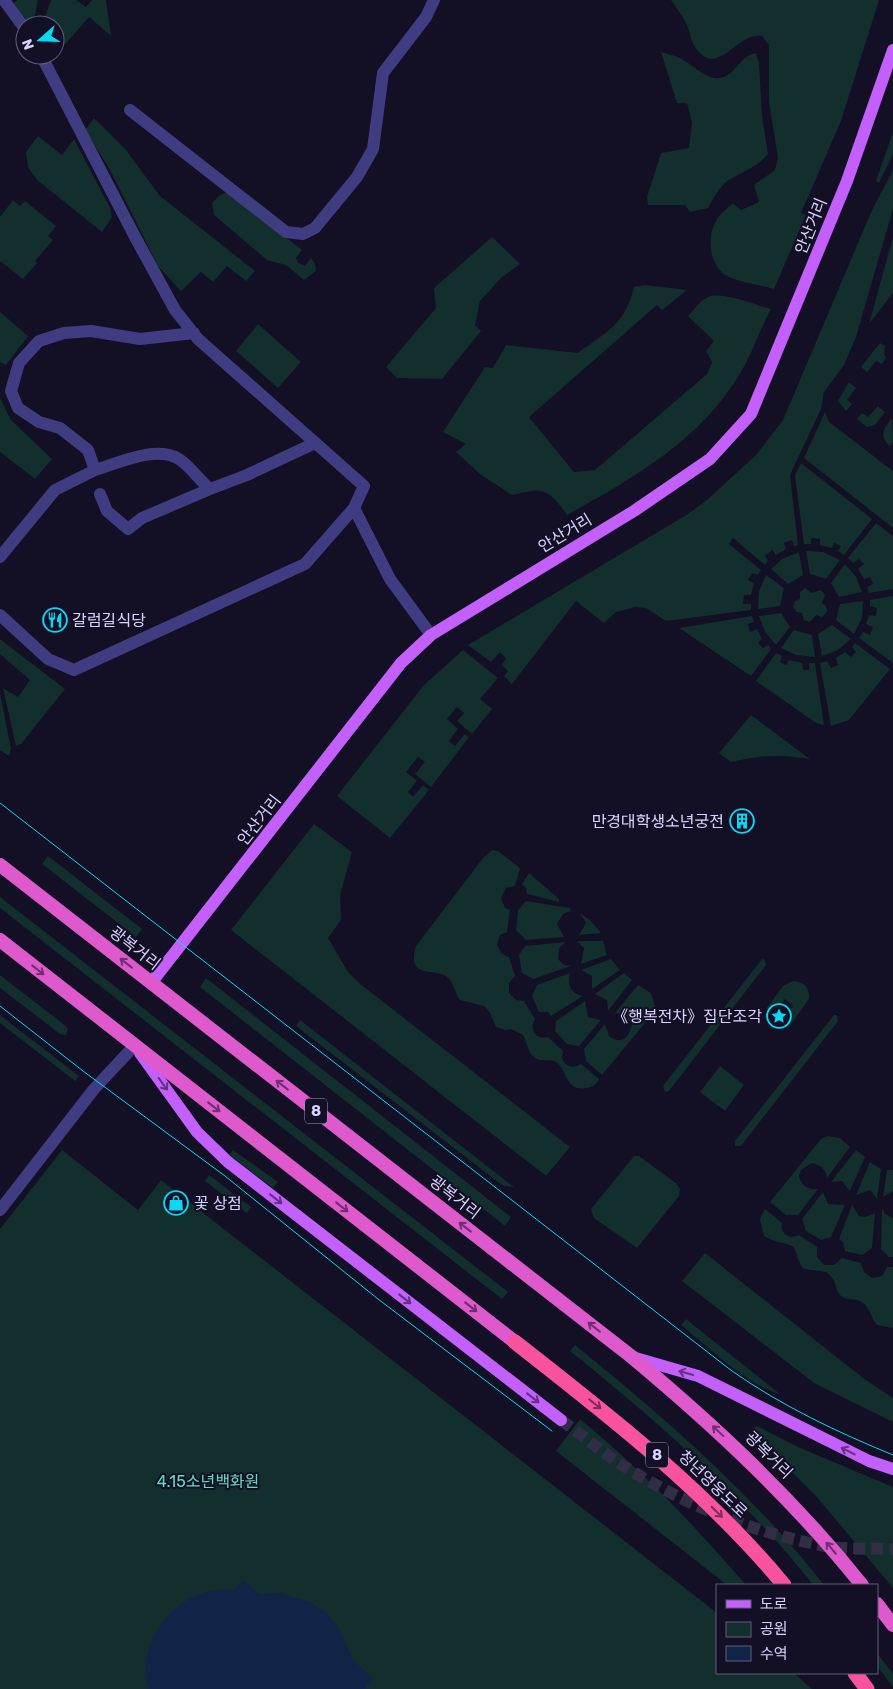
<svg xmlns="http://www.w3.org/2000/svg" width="893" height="1689" font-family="Rubik,'Noto Sans KR',sans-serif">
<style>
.green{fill:#122e2d}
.water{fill:#102448}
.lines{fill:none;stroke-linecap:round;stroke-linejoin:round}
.primary-tunnel{stroke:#312d45;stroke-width:12;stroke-dasharray:12 6;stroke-linecap:butt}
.minor{stroke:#403c82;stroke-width:12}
.primary{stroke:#c35ffa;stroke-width:12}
.trunk{stroke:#de59cc;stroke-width:14}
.motorway{stroke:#f9539f;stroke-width:15}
.tram{stroke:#08d9f5;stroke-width:1}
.oneway{stroke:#6e3070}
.oneway2{stroke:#623384}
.oneway3{stroke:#7a2e5b}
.labels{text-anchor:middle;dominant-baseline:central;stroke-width:4;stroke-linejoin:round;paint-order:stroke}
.shield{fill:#130f24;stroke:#9e99bd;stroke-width:1}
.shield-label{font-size:15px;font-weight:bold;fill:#d9d4fe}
.street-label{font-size:16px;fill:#d9d4fe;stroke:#130f24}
.poi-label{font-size:16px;fill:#d9d4fe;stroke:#130f24;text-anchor:start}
.park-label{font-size:16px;fill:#62dcc0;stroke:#130f24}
</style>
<rect width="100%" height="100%" fill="#130f24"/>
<!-- green -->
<path class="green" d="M17,0H38L35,15L29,25L14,3Z
M51,0H76L86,7L92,0H106L111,36L89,17L52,59L50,55H55V25H42Z
M671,0H879L841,121L801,213L806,215L774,289C760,285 743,283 729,277C709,268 706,237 717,219C720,213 728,208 733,203L741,210L759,202L754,185L775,170L778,158L769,102V45L762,36C736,33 719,76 698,51C690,43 691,32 686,23C682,15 676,7 671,0Z
M661,52C667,54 674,55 680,58C696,66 711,87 729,74C739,67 743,55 756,53L759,63L762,116L768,154C757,167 744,171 729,180C719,186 714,198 708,208L690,212L685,205H648L647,197L661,153L689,148L692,122L687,103H677Z
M94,118L126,150L160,196L255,271L246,281L227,266L213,282L201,272L181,291L158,266L109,168L85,130Z
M893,132V154L879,183L876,181Z
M38,136L62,155L74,139L110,208L112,217L102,232L37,180L28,167L26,152Z
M893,170V209L856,337L844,365L824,392L821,409L790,475L798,545L794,546L792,540L784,543L786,549L776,555L772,550L765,556L768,561L765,565L733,538L729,544L761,570L758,575L752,573L748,580L754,583L751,595H744L743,604H751V610L666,621L646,608L635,607L616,612L604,623L576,601L512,684L504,676L508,671L502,665L506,658L500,652L491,662L468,645L688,514L708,499L756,455L783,420L872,210Z
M228,192L302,250L296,258L298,263L305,266L311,258L315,264L316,271L304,280L286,265L267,260L214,215L212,203L220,195Z
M13,200L20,206L25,201L56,226L48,236L53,240L35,261L37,263L23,279L0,261V217Z
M492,237L520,264L501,278L480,301L475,325L481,331L442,379L397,378L386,367L436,308L434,288Z
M893,237V293L869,324Z
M645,285L687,290L662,310L657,305L529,417L574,472L595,470L707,374L712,362L706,351L714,341L688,316C694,310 700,300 708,297C722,291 756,305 771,309C760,329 753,352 741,372C701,440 634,478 567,515C548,488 544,487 512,495L480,474L456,452L466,444L443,432L485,367L493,368L506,345L578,353C607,331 625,325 634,287Z
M0,312L28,336L6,365L0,362Z
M258,324L301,362L278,388L236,351Z
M880,343L885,346L884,354L886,358L882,364L876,361L867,372L861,367Z
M849,382L856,388L847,400L852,404L846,411L838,401Z
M0,398L11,420L52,459L35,479L0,452Z
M878,406L885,412L875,425L867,427L857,419L862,413L868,417Z
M825,412L829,422L893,471V528L804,458Z
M892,418L893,442L890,446C878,436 884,428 892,418Z
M801,463L872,519L844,555L838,551L841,546L834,543L832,548L820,545V539L811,538V544H804L795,475Z
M876,523L893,536V589L869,593L867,587L873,584L870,577L864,579L858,569L864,564L859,559L853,563L848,558Z
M806,551L823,552L840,560L826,579L810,574Z
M799,552L803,575L788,584L771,569L782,559Z
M845,564L856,577L862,592L839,597L831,583Z
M766,575L784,588L780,606L758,609L759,591Z
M805,588L812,593L821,590L825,595L822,603L826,606L827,612L822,617L816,615L810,622L804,620L802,613L797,612L793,607L795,601L800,599V592Z
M893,596V663L859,638L863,632L870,635L873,627L866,624L869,615L876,616L877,608L870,606V600Z
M863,601L862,618L854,634L836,620L840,604Z
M781,613L790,627L776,645L765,632L759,616Z
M752,616L754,622L748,624L750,632L757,629L762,639L758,643L763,648L768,645L771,649L751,676L679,628Z
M832,625L851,639L838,650L822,656L818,634Z
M794,630L812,635L815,657L796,655L781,648Z
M0,639L65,689L21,744L16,746L3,688L18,697L30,680L0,654Z
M855,643L890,669L849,720L831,726L820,663L827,661L831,668L838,665L836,658L845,652L851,657L856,652L852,647Z
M463,650L498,678L480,699L492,709L472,734L457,721L464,713L457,707L447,719L458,729L449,741L455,746L465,734L469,737L431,787L415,774L425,762L418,757L406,772L417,781L408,792L413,797L423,785L429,790L390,838L337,796L424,685Z
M776,653L782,656L780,662L786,665L789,660L802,663L803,670H809V663H815L824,725L816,723L756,681Z
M0,693L11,749L9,756L0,750Z
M751,715L810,759C782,754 759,755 731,762L719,753Z
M314,824L352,852L340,895L341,920L328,938L348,972L359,983L570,1147L546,1176L231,930Z
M492,850L498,851L520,868L515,886L506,888L501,898L505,908L510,910L507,932L500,935L497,945L502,954L509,957L515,976L509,983V993L516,1000L524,1001L535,1019C529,1030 536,1040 548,1037L563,1051L562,1058C565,1067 573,1069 581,1064L599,1079C596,1085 592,1087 587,1088C564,1092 568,1070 556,1062C551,1059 545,1061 540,1060C528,1057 528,1044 523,1035L511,1029L506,1030L496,1027L490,1013L484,1006L460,1000C454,992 454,982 446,976C434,968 406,979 416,946L483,858Z
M48,856L142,929L136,937L42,864Z
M529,873L559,899V902L527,894L526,888L522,884Z
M0,897L508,1292L502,1299L0,908Z
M526,901L570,908L571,911L563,914L557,924L564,937L526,940L516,930L518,910Z
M580,913L591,921L601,933L579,935L586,923Z
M577,941H603L607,955L581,964L584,948Z
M566,942L559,948L558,959L564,965L571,966L533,979L522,973L519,955L525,946Z
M611,959L620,970L592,989V976L581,970Z
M762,959L765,960L766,965L669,1091L665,1092L663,1086Z
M570,973C567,986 570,993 583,996L551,1016L548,1012H539L532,996L537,985Z
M624,973L632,980L608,1011L607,1000L595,994Z
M0,975L66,1026L68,1029L66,1035L60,1034L0,988Z
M206,978L511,1217L505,1226L200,987Z
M793,981C805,982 810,988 809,999L789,1027L782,1021L793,1006L785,999L772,1014L766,1009L783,986Z
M638,985L651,993L655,1006L654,1012L602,1075L586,1061L584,1049L605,1024L609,1036C621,1045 628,1039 632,1025L623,1013H615Z
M585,1001L588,1017L601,1020L579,1046L567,1044L555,1031L556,1021Z
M0,1015L79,1076L75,1081L0,1023Z
M834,1015H837L838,1021L741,1146H735V1141Z
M300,1020L514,1187L504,1186L498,1182L296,1026Z
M720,1066L744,1085L725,1111L700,1092Z
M827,1136L840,1138L850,1147L827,1178C825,1168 822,1166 812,1163L801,1170L799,1176C801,1186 808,1190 818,1189L798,1215H786L770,1202L821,1139Z
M62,1150L138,1210L161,1180L717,1613V1673H794L812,1689H0V1229Z
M233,1150L278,1182L273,1188L232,1157L230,1154Z
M856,1150L865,1157L850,1191L842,1181L831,1182Z
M634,1156H639L677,1184L680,1189L679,1196L637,1248L594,1218L591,1209Z
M870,1162L881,1169L877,1199L870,1190L856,1195Z
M887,1170H893V1191L883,1197Z
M209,1175L251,1207L247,1213L205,1181Z
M823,1192L828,1204L845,1205L831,1237L821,1240L806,1231L802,1219Z
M852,1205L859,1216L865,1217L875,1213L872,1248L862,1255L845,1251L843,1242L839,1239Z
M882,1208L885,1214L893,1218V1257H889L881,1249Z
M765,1209L782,1223C780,1234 789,1240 799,1235L817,1247V1257L824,1265H834L842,1258L861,1263L864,1272L872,1278L882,1276L887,1267H893V1328L877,1325C871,1318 870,1307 862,1302C855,1297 846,1302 840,1295C833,1287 839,1282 826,1272C799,1267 804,1275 794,1247C784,1242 773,1242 764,1236L760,1219Z
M705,1253L863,1378L893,1398V1422L814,1383L682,1281Z
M686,1319L780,1394C747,1385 708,1347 681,1325Z
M575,1345C665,1418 752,1493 824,1585H813C743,1496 658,1422 570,1351Z
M580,1419C643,1471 693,1524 746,1585H727L556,1451Z
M757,1426L798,1447L893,1487V1588L816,1496L756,1436L753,1428Z
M877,1653L893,1674V1687L877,1666Z"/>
<!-- water -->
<path class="water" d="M243,1580L260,1594L279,1593L309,1602L327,1613L340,1630L353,1661L373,1678L364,1689H149C136,1649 165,1606 203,1593C213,1589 223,1590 234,1590Z"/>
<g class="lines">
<!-- primary-tunnel -->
<path class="primary-tunnel" d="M561,1420C582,1435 603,1453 625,1467C686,1505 754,1533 825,1546C847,1550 871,1548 893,1549"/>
<!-- minor -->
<path class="minor" d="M4,0L25,29
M41,55L134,235L175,310L198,339L364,486L354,508L390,579L431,635
M130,110L286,232L303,234L315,228L357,177L373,149L383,73L426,17L434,0
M194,333L140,339L91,331L64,333L39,341L19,363L11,391L18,408L39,422L60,428L88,450L95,470C119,463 155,445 179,459C190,466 199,480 210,489L247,475L315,443
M100,494L107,511L128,529L142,518L210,489
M0,557L55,490L95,470
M0,615L48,659L74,670L305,564L354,508
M0,1210L94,1089L135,1045"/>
<!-- primary -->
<path class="primary" d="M151,983L401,663L431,635L634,511L710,459L751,414L847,181L893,50
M140,1053L197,1132L228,1162L561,1420
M632,1357L698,1376L869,1461L893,1469"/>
<!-- trunk -->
<path class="trunk" d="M0,865L632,1357C716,1427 794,1500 862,1585
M0,940L515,1342
M877,1604L893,1625"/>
<!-- motorway -->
<path class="motorway" d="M515,1342C611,1417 706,1491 784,1585
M855,1673L867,1689"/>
<!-- tram -->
<path class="tram" d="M0,803L732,1371C782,1406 837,1432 893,1455
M0,1006L83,1071L225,1176L378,1299L552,1431"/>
</g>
<!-- one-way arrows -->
<defs><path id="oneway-shaft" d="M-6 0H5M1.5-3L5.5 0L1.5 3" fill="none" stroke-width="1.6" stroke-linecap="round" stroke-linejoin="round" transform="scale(1.25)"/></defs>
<g class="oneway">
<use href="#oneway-shaft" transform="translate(126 963) rotate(-142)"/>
<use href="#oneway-shaft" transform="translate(38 970) rotate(38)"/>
<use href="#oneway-shaft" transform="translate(282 1085) rotate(-142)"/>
<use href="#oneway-shaft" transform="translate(214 1107) rotate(38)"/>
<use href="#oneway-shaft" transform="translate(342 1207) rotate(38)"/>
<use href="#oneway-shaft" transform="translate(465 1227) rotate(-142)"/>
<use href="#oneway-shaft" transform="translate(471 1307) rotate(38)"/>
<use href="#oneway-shaft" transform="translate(594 1327) rotate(-142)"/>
<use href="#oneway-shaft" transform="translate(718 1431) rotate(-137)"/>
<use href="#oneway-shaft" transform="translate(831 1548) rotate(-130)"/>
</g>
<g class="oneway2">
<use href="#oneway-shaft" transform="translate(163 1084) rotate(54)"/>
<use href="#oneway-shaft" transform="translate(276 1199) rotate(38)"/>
<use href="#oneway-shaft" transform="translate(405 1299) rotate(38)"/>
<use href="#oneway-shaft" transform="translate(686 1373) rotate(-164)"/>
<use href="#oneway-shaft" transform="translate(533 1398) rotate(38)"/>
<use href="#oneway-shaft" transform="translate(848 1451) rotate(-153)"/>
</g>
<g class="oneway3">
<use href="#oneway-shaft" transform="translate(595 1404) rotate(39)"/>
<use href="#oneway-shaft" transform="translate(717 1512) rotate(45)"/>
</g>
<!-- icons -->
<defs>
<g id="restaurant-ring" transform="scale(1.25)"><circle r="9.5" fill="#130f24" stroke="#08d9f5" stroke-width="1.5"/><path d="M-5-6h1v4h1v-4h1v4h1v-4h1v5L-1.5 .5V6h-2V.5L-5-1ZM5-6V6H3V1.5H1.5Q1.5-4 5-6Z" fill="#08d9f5"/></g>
<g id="building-ring" transform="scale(1.25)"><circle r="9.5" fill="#130f24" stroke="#08d9f5" stroke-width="1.5"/><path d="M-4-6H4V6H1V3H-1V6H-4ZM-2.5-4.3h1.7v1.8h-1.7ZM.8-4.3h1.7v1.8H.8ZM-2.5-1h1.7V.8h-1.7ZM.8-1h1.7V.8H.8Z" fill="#08d9f5"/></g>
<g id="sight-ring" transform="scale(1.25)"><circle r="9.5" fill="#130f24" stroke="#08d9f5" stroke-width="1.5"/><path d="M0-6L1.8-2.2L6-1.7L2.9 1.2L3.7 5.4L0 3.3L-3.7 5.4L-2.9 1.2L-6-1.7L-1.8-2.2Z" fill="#08d9f5"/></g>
<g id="shop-ring" transform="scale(1.25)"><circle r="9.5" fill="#130f24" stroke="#08d9f5" stroke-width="1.5"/><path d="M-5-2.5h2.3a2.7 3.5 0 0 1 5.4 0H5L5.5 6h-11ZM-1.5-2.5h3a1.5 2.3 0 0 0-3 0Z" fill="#08d9f5"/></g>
</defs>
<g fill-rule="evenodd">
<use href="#restaurant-ring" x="55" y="620"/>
<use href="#building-ring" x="742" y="821"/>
<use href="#sight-ring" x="779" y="1016"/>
<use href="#shop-ring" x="176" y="1203"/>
</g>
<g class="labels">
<!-- shield labels -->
<g class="shield">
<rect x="305" y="1098.5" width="22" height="25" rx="4"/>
<rect x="646" y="1442.5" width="22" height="25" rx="4"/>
</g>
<g class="shield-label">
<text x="316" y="1111">8</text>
<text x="657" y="1455">8</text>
</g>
<!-- street labels -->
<g class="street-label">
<text transform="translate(811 226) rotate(-68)">안산거리</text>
<text transform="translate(565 533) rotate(-31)">안산거리</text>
<text transform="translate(259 820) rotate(-52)">안산거리</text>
<text transform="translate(135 948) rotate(38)">광복거리</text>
<text transform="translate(455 1197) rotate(38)">광복거리</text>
<text transform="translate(769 1455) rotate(45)">광복거리</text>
<text transform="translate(713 1484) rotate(44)">청년영웅도로</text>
</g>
<!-- poi labels -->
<g class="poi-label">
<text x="72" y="620">갈럼길식당</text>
<text x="724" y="821" text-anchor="end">만경대학생소년궁전</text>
<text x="762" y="1016" text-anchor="end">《행복전차》집단조각</text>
<text x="194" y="1203">꽃 상점</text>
</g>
<!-- park labels -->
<g class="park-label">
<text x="208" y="1481">4.15소년백화원</text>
</g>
</g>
<!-- legend -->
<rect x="716" y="1584" width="162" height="90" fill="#130f24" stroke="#625e7b"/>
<rect x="726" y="1600" width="25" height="8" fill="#c35ffa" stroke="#625e7b"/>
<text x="760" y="1609" font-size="15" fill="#d9d4fe">도로</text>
<rect x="726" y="1622" width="25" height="15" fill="#122e2d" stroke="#625e7b"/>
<text x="760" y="1634" font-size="15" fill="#d9d4fe">공원</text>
<rect x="726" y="1646" width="25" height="15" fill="#102448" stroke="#625e7b"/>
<text x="760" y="1659" font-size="15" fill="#d9d4fe">수역</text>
<!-- north arrow -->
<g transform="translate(40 40) rotate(250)"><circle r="24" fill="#130f24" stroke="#625e7b"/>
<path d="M0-4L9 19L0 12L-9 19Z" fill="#08d9f5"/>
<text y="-8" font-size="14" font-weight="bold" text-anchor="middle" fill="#d9d4fe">N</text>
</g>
</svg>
